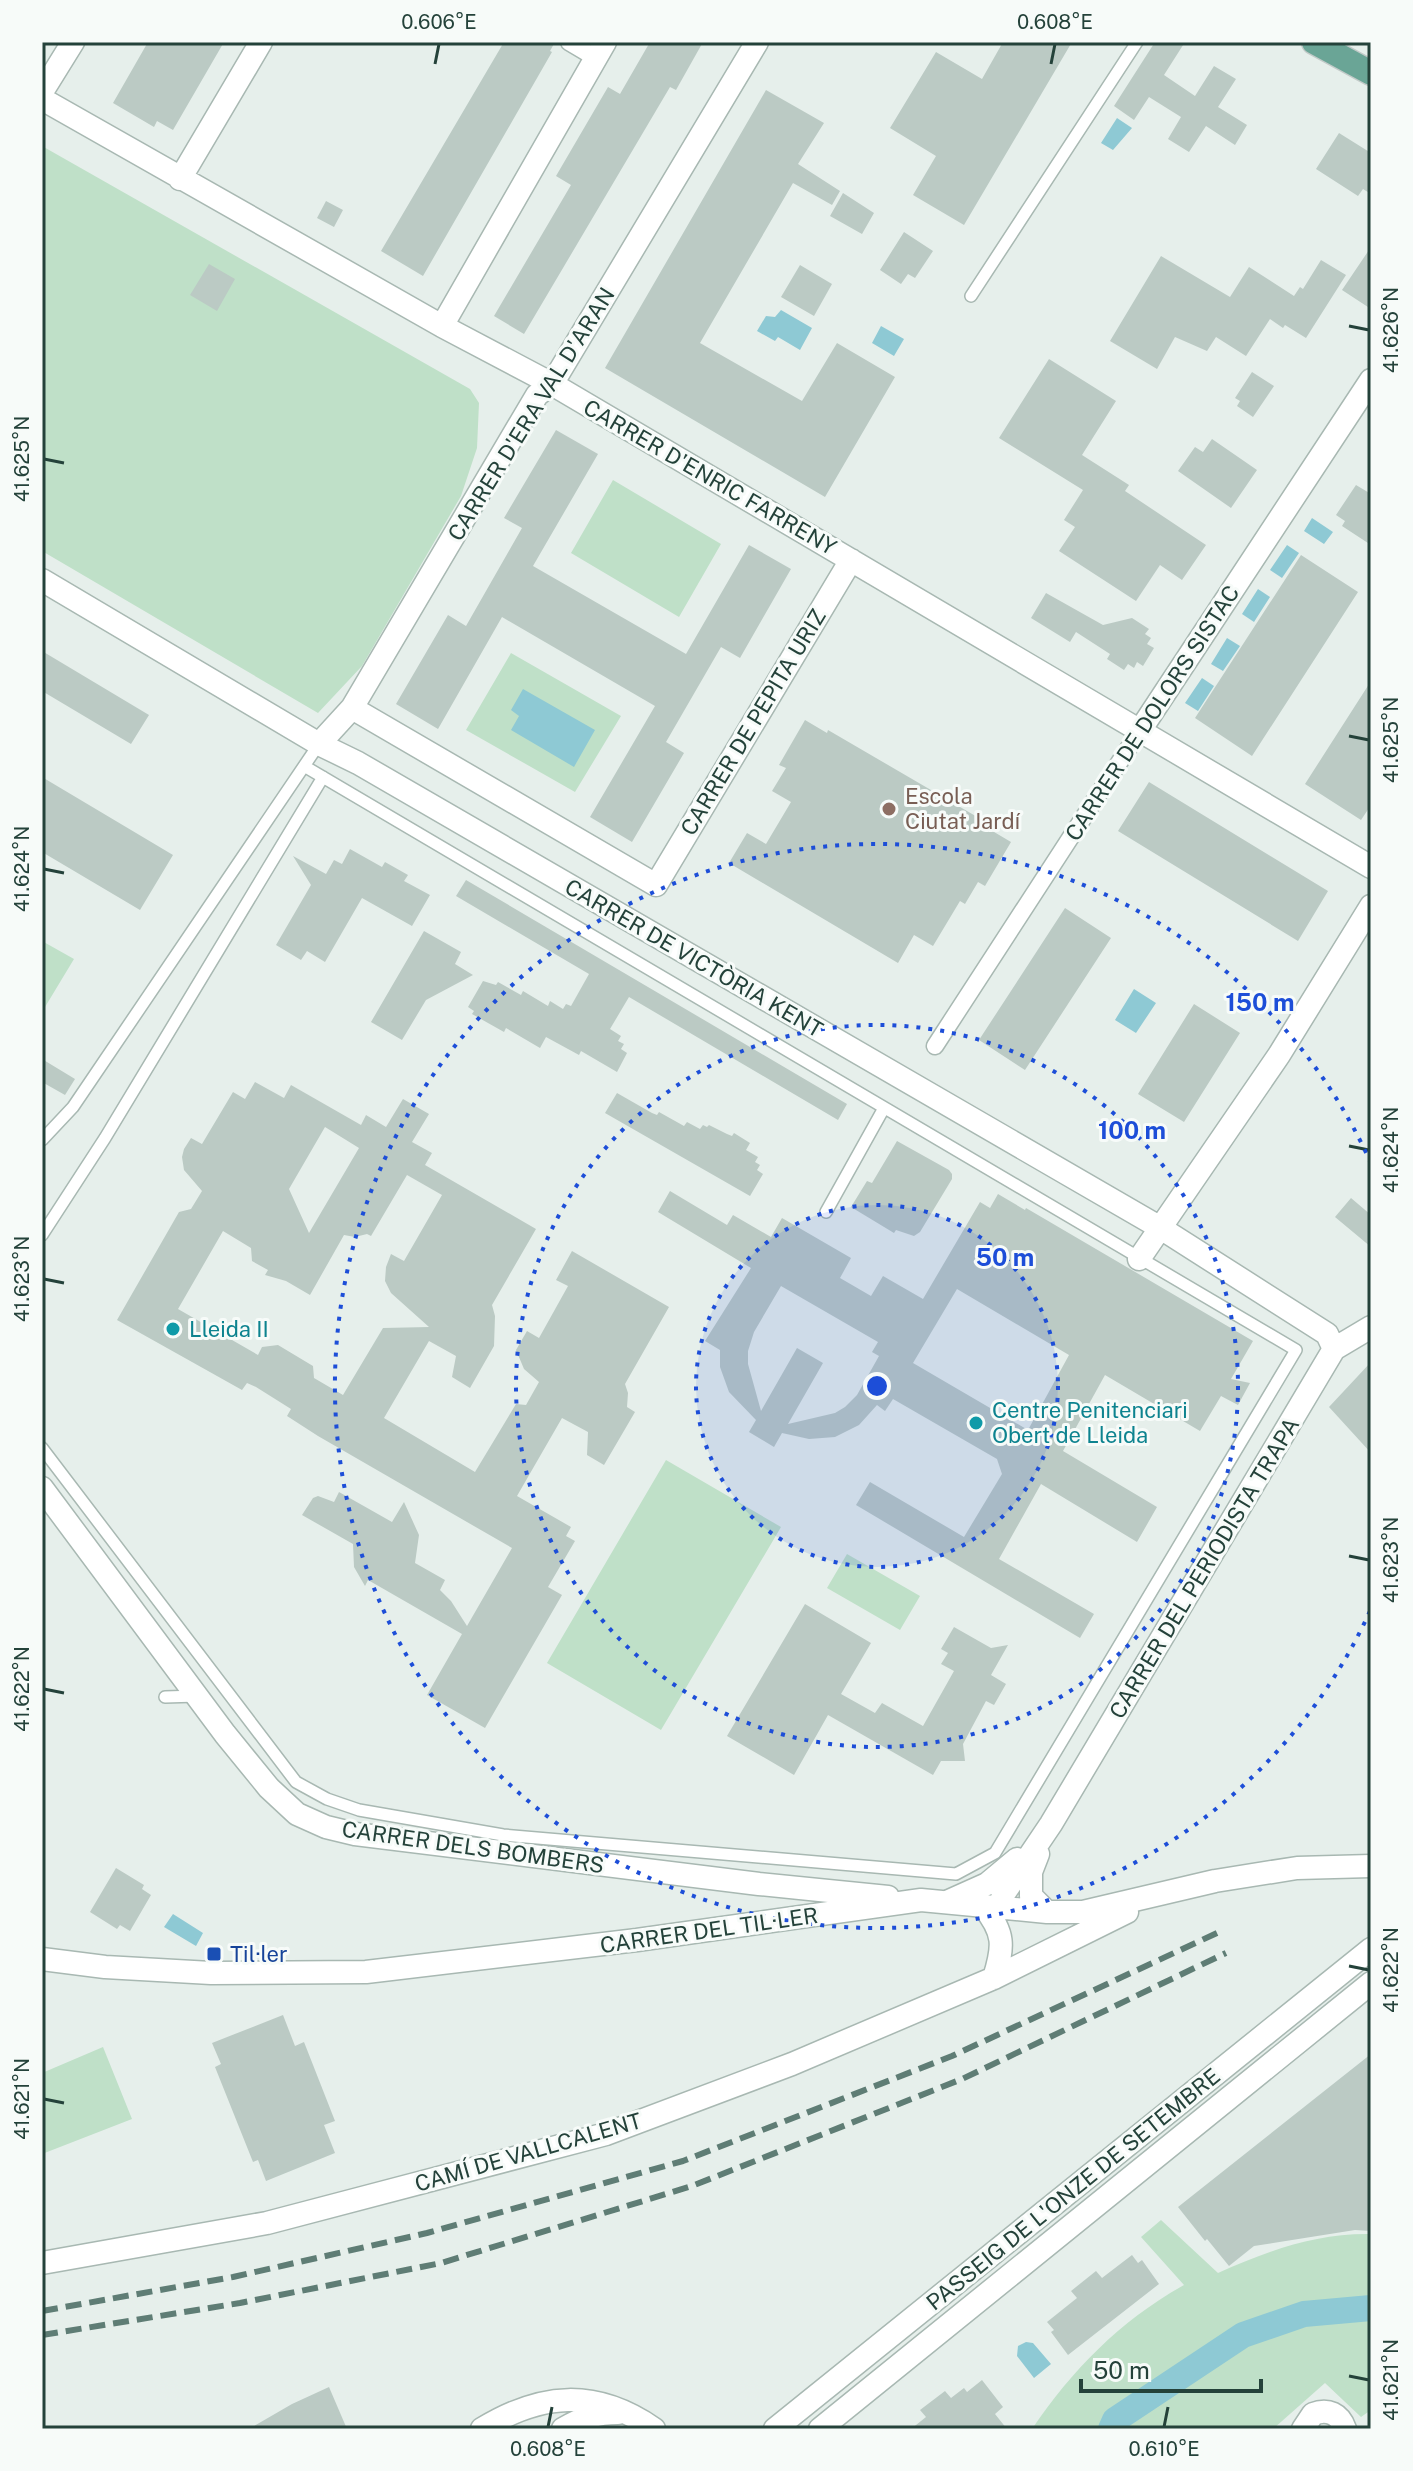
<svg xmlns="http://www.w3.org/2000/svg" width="1413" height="2471" font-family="'Public Sans',sans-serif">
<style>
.green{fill:#bfe0c8}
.water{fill:#8ec9d4}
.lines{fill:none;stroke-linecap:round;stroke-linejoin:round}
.canal{stroke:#8ec9d4;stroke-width:26}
.building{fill:#bbcac4;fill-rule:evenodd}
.service-casing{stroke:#a8b8b2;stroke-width:14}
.pedestrian-casing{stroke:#a8b8b2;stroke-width:19}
.minor-casing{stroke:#a8b8b2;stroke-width:25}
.primary-casing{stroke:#c2cac8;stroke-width:27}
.service{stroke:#fff;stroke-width:11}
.pedestrian{stroke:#fff;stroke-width:16}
.minor{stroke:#fff;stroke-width:22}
.primary{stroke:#6aa596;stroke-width:24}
.rail{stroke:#5f7d75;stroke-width:6;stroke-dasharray:16 8;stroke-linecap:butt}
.ticks{fill:none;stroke:#24423a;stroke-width:3}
.ring{fill:none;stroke:#1d4ed8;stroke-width:4;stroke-dasharray:4 8}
.education-dot{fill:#8d6e63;stroke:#f7fbf9;stroke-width:3}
.culture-dot{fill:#0f9aa8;stroke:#f7fbf9;stroke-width:3}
.transit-dot{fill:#1a4fb4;stroke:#f7fbf9;stroke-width:3}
.labels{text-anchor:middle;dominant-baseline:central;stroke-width:6;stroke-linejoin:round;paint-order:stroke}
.street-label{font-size:22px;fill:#24423a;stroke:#f7fbf9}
.education-label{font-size:22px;fill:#785e54;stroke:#f7fbf9;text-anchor:start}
.culture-label{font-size:22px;fill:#0d838f;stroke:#f7fbf9;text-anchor:start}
.transit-label{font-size:22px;fill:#164399;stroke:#f7fbf9;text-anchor:start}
.centre{fill:#1d4ed8;stroke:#f7fbf9;stroke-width:4}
.ring-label{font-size:24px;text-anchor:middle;font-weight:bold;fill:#1d4ed8;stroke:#f7fbf9;stroke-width:6;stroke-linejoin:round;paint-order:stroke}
.neatline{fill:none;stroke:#24423a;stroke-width:3}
.ticks-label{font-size:20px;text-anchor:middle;fill:#24423a}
</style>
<rect width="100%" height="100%" fill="#e6efeb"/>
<!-- green -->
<path class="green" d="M42,146L470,389L479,403L477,448L461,496L362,666L318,713L42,551Z
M613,480L721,544L679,617L571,553Z
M511,653L621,716L575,792L466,730Z
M42,941L74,959L42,1012Z
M666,1460L781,1527L661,1730L547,1663Z
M847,1554L920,1596L900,1630L827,1588Z
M103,2047L132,2119L42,2154V2073Z
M1161,2220L1218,2273C1267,2251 1316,2233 1371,2234V2410L1361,2417L1325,2383L1273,2429H1032C1073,2369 1120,2321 1184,2285L1141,2237Z"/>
<!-- water -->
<path class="water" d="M1117,118L1132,128L1113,150L1101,143Z
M781,310L812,328L800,350L778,337L775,341L757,331L766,316L775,317Z
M881,326L904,339L894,356L872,343Z
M1312,518L1333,532L1324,544L1304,531Z
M1287,545L1299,553L1282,578L1270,570Z
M1258,589L1270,597L1254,622L1242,614Z
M1227,638L1240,646L1223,671L1211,664Z
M1202,678L1214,686L1198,711L1185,703Z
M523,689L595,730L574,767L511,730L519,716L511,710Z
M1134,989L1156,1003L1136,1033L1115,1020Z
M173,1914L203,1933L196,1946L164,1927Z
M1026,2342L1033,2343L1051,2364L1034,2378L1017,2356L1018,2346Z"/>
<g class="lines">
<!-- canal -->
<path class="canal" d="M1111,2429L1115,2420L1243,2335L1304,2314L1371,2308"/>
</g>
<!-- building -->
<path class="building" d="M148,42H224L173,130L157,121L154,127L113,103Z
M504,42H555L550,51L552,52L423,276L381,251Z
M650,42H703L676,90L670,87L524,334L494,316L571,185L556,176L608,87L620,94Z
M1003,42H1072L964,225L913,195L936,156L890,128L936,52L982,79Z
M1155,42H1185L1164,75L1195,96L1214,66L1236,79L1218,107L1247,125L1235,145L1206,126L1189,152L1168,139L1181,117L1149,97L1134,120L1114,106Z
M766,90L824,123L798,164L840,191L832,205L793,183L700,343L802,401L837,343L895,377L825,497L605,368Z
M1339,133L1371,153V194L1363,189L1358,196L1316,169Z
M843,193L874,213L862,234L830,216Z
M326,201L343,210L334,227L317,218Z
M904,232L933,251L915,278L908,274L901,284L880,270Z
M1371,247V309L1342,290Z
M1161,256L1230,297L1249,267L1294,296L1300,287L1303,289L1321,260L1346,275L1306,338L1285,325L1283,328L1270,319L1246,356L1216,337L1207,351L1175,337L1157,369L1110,341Z
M209,264L235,279L217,311L190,295Z
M800,265L832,284L814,316L781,297Z
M1049,359L1116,401L1082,455L1129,485L1125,491L1206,545L1182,580L1160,565L1136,601L1059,551L1075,527L1064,520L1083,490L999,438Z
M1252,372L1274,386L1253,417L1237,406L1240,401L1235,398Z
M556,430L598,454L533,566L686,654L749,545L791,569L740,658L721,647L666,742L684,753L632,842L590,817L655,706L502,617L438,729L396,704L448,615L466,626L522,528L504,518Z
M1212,439L1257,470L1231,508L1178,471L1195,447L1203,452Z
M1356,485L1371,494V545L1342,526L1345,521L1336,515Z
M1301,555L1358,592L1252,756L1195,718Z
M1046,593L1103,625L1132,618L1149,629L1145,634L1151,638L1147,644L1154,648L1143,666L1137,662L1134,668L1128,664L1124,670L1107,659L1110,654L1076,632L1070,642L1031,618Z
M42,651L149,715L131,744L42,691Z
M1371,681V805L1361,820L1305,784Z
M805,720L827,733L828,730L991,825L989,829L1011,842L985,886L978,882L965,904L960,901L933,946L914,935L898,963L729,863L747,833L766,844L791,802L772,791L786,768L779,765Z
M42,777L173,855L140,910L42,852Z
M1149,782L1328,891L1298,941L1118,831Z
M350,849L382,867L385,862L408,875L404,881L430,895L412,926L362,898L325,962L307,951L301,960L276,945L311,885L293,856L326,874L334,860L342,864Z
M466,880L847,1104L838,1120L629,997L610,1029L621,1036L618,1041L624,1044L621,1049L627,1053L617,1072L581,1051L579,1055L546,1037L540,1048L506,1028L504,1032L472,1014L474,1011L468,1007L483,981L496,985L498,982L521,995L523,991L548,1006L550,1001L563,1009L566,1004L571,1006L589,974L456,896Z
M1065,908L1111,938L1025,1070L979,1040Z
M424,931L461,952L455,964L473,975L426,1000L402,1040L371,1022Z
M1194,1004L1240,1033L1184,1122L1138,1094Z
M42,1059L75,1079L65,1095L42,1082Z
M255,1082L284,1098L291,1085L361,1125L366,1115L386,1127L403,1099L429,1114L412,1142L432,1153L425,1165L536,1229L492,1305L495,1316L494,1346L470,1388L452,1377L456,1356L429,1341L384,1418L475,1472L516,1404L526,1405L539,1382L524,1369L516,1350L527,1331L539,1338L568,1286L556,1280L572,1251L669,1307L625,1384L628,1393L627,1407L635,1412L604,1465L587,1455L588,1432L562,1418L517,1496L571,1527L566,1536L575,1541L548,1587L562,1595L485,1728L427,1695L462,1634L368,1580L365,1586L354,1567L353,1544L302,1515L313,1498L318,1496L334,1502L339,1492L392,1522L404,1502L419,1535L415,1563L445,1580L440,1590L451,1601L467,1626L512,1548L318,1436L287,1416L291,1409L256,1387L247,1383L242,1390L117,1320L179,1212L191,1209L202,1191L184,1170L182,1157L184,1149L191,1138L202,1144L233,1092L245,1099ZM325,1127L359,1148L309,1233L289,1189ZM407,1175L442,1195L404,1261L391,1254L386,1267L385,1281L391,1293L429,1327L383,1328L343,1395L314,1378L313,1366L278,1345L262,1347L258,1355L178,1309L223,1231L251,1248L252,1261L268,1270L265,1275L286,1281L310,1295L344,1235L355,1237L367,1234L371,1236Z
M617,1093L652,1113L657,1115L659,1112L684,1126L687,1122L700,1129L703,1125L707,1127L709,1125L727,1134L732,1136L734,1133L750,1143L746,1150L758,1157L755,1162L760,1165L757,1170L763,1174L750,1196L605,1113Z
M897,1141L949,1170L952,1174V1179L920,1232L914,1236L896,1230L894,1233L851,1207L867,1181L872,1183Z
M670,1191L727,1225L733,1215L771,1237L782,1218L851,1258L840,1278L871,1296L883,1276L923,1299L980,1202L990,1208L998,1194L1025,1210L1026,1208L1253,1341L1231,1379L1250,1383L1238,1405L1221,1396L1200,1431L1105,1375L1063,1451L1157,1507L1137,1542L1041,1484L999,1559L1094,1614L1080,1638L856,1505L870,1482L964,1537L1002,1474L997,1459L893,1399L885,1411L877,1405L859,1425L835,1437L809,1439L782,1433L774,1447L749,1432L756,1420L729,1392L720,1367V1350L705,1341L751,1268L658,1212ZM781,1286L878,1342L872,1352L879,1356L857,1395L845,1407L835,1413L788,1424L823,1363L797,1348L761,1411L748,1364V1351L754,1332ZM957,1289L1069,1355L1028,1430L913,1363Z
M1351,1198L1371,1215V1247L1335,1217Z
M1371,1362V1453L1329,1407Z
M805,1604L871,1643L841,1694L875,1713L882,1703L923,1726L954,1671L941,1664L948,1653L941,1649L954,1627L991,1648L1008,1645L991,1675L1006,1684L994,1705L986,1701L963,1744L965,1761H941L933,1775L828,1715L794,1775L727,1736Z
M116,1868L144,1885L142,1889L151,1895L130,1931L120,1925L117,1929L90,1912Z
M283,2015L295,2046L304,2042L335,2121L324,2125L335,2153L266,2181L258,2160L253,2162L215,2067L221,2064L212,2043Z
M1371,2054V2231L1355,2230L1254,2246L1229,2266L1207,2239L1205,2241L1178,2207Z
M1132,2255L1138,2263L1142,2260L1159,2284L1068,2355L1051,2332L1054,2330L1047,2322L1077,2298L1071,2291L1096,2271L1102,2278Z
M982,2380L1003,2407L995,2414L1007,2429H911L926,2417L920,2410L945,2391L951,2398L964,2388L967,2392Z
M329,2387L347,2429H249L292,2404Z"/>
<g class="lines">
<!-- service casing -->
<g class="service-casing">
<path id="service" d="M971,296L1137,42
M42,1140L73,1107L319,744
M826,1212L884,1108
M42,1235L105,1138L323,777
M42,1448L296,1782L327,1799L359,1810L503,1835L956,1874L995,1853L1296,1350L304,766
M165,1697L197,1696"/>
</g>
<!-- pedestrian casing -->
<g class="pedestrian-casing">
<path id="pedestrian" d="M569,42L596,58
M935,1046L1141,729"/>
</g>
<!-- minor casing -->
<g class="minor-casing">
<path id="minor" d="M42,92L73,42
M42,99L442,326L552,384L1371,867
M180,179L261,42
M442,326L605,42
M42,580L319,744L358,763L1159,1227L1327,1334L1334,1349
M352,708L656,885L851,560
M1141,729L1371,380
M319,744L352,708L537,395L552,384L757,42
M1139,1259L1279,1055L1371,906
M42,1488L225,1734L269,1788L297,1814L326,1827L355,1834L759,1884L888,1897
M1038,1854L1031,1872V1896L1047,1912
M949,1901L987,1884L1017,1859
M983,1906C1005,1933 1004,1946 994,1978
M999,1908L1003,1895L1051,1824L1334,1349L1371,1327
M42,1959L105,1967L211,1973L366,1972L637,1940L921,1900L1047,1912H1083L1215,1881L1297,1868L1371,1866
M42,2263L267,2223L606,2134L792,2064L994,1978L1127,1912
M482,2429C541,2393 595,2388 654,2429
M563,2429C581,2418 597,2413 618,2413
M775,2429L1371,1949
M820,2429L1371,1983
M1303,2429L1313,2414C1328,2408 1340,2414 1345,2429"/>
</g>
<!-- primary casing -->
<g class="primary-casing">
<path id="primary" d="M1314,42L1371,73"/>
</g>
<!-- service -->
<use href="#service" class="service"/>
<!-- pedestrian -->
<use href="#pedestrian" class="pedestrian"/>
<!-- minor -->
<use href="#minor" class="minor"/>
<!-- primary -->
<use href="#primary" class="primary"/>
<!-- rail -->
<path class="rail" d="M42,2311L233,2277L427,2233L683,2161L952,2056L1217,1933
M42,2335L240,2303L441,2263L692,2186L962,2079L1226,1953"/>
</g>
<!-- ticks -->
<path class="ticks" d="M435,64L439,44M1051,64L1055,44M1349,326L1369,330M44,459L64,463M1349,736L1369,740M44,869L64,873M1349,1146L1369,1150M44,1279L64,1283M1349,1556L1369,1560M44,1689L64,1693M1349,1966L1369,1970M44,2099L64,2103M1349,2376L1369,2380M548,2427L552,2407M1164,2427L1168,2407"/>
<!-- distance rings -->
<circle cx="877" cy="1386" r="181" fill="#1d4ed8" fill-opacity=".12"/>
<g class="ring">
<circle cx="877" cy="1386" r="181"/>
<circle cx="877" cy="1386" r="361"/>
<path d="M1370 1611A542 542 0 1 1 1370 1161"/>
</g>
<!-- markers -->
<circle class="education-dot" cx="889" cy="809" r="8"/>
<g class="culture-dot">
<circle cx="173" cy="1329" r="8"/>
<circle cx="976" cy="1423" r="8"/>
</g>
<rect class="transit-dot" x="206" y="1946" width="16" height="16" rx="4"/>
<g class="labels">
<!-- street labels -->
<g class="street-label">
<text transform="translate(531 414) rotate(-58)">CARRER D'ERA VAL D'ARAN</text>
<text transform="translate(710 477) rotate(30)">CARRER D'ENRIC FARRENY</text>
<text transform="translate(1152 713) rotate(-57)">CARRER DE DOLORS SISTAC</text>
<text transform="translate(753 722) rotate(-59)">CARRER DE PEPITA URIZ</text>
<text transform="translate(694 958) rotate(30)">CARRER DE VICTÒRIA KENT</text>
<text transform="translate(1204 1568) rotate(-59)">CARRER DEL PERIODISTA TRAPA</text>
<text transform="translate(473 1847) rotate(8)">CARRER DELS BOMBERS</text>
<text transform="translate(709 1930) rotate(-8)">CARRER DEL TIL·LER</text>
<text transform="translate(528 2152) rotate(-16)">CAMÍ DE VALLCALENT</text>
<text transform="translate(1073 2189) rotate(-39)">PASSEIG DE L'ONZE DE SETEMBRE</text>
</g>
<!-- education labels -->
<g class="education-label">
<text x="905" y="796">Escola<tspan x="905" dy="25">Ciutat Jardí</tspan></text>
</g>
<!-- culture labels -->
<g class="culture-label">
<text x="189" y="1329">Lleida II</text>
<text x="992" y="1410">Centre Penitenciari<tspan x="992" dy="25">Obert de Lleida</tspan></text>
</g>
<!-- transit labels -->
<g class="transit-label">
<text x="230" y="1954">Til·ler</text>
</g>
</g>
<circle cx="877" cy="1386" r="12" class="centre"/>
<g class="ring-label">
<text x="1260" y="1011">150 m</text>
<text x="1132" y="1139">100 m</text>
<text x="1005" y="1266">50 m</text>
</g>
<!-- border -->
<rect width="1413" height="2471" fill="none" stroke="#f7fbf9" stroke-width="88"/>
<!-- scale -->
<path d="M1081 2379v12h180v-12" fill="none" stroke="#24423a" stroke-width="4"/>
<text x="1093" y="2379" font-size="24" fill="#24423a" stroke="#f7fbf9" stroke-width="6" paint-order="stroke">50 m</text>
<rect x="44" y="44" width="1325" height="2383" class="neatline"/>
<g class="ticks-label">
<text x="439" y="29">0.606°E</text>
<text x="1055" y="29">0.608°E</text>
<text transform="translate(1391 330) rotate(-90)" y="7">41.626°N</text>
<text transform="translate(22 459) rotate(-90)" y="7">41.625°N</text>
<text transform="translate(1391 740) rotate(-90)" y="7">41.625°N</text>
<text transform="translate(22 869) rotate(-90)" y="7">41.624°N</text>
<text transform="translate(1391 1150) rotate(-90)" y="7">41.624°N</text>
<text transform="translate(22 1279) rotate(-90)" y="7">41.623°N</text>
<text transform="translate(1391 1560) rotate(-90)" y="7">41.623°N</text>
<text transform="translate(22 1689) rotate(-90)" y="7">41.622°N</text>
<text transform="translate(1391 1970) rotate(-90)" y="7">41.622°N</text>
<text transform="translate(22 2099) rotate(-90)" y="7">41.621°N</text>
<text transform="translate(1391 2380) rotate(-90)" y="7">41.621°N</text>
<text x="548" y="2456">0.608°E</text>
<text x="1164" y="2456">0.610°E</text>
</g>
</svg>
